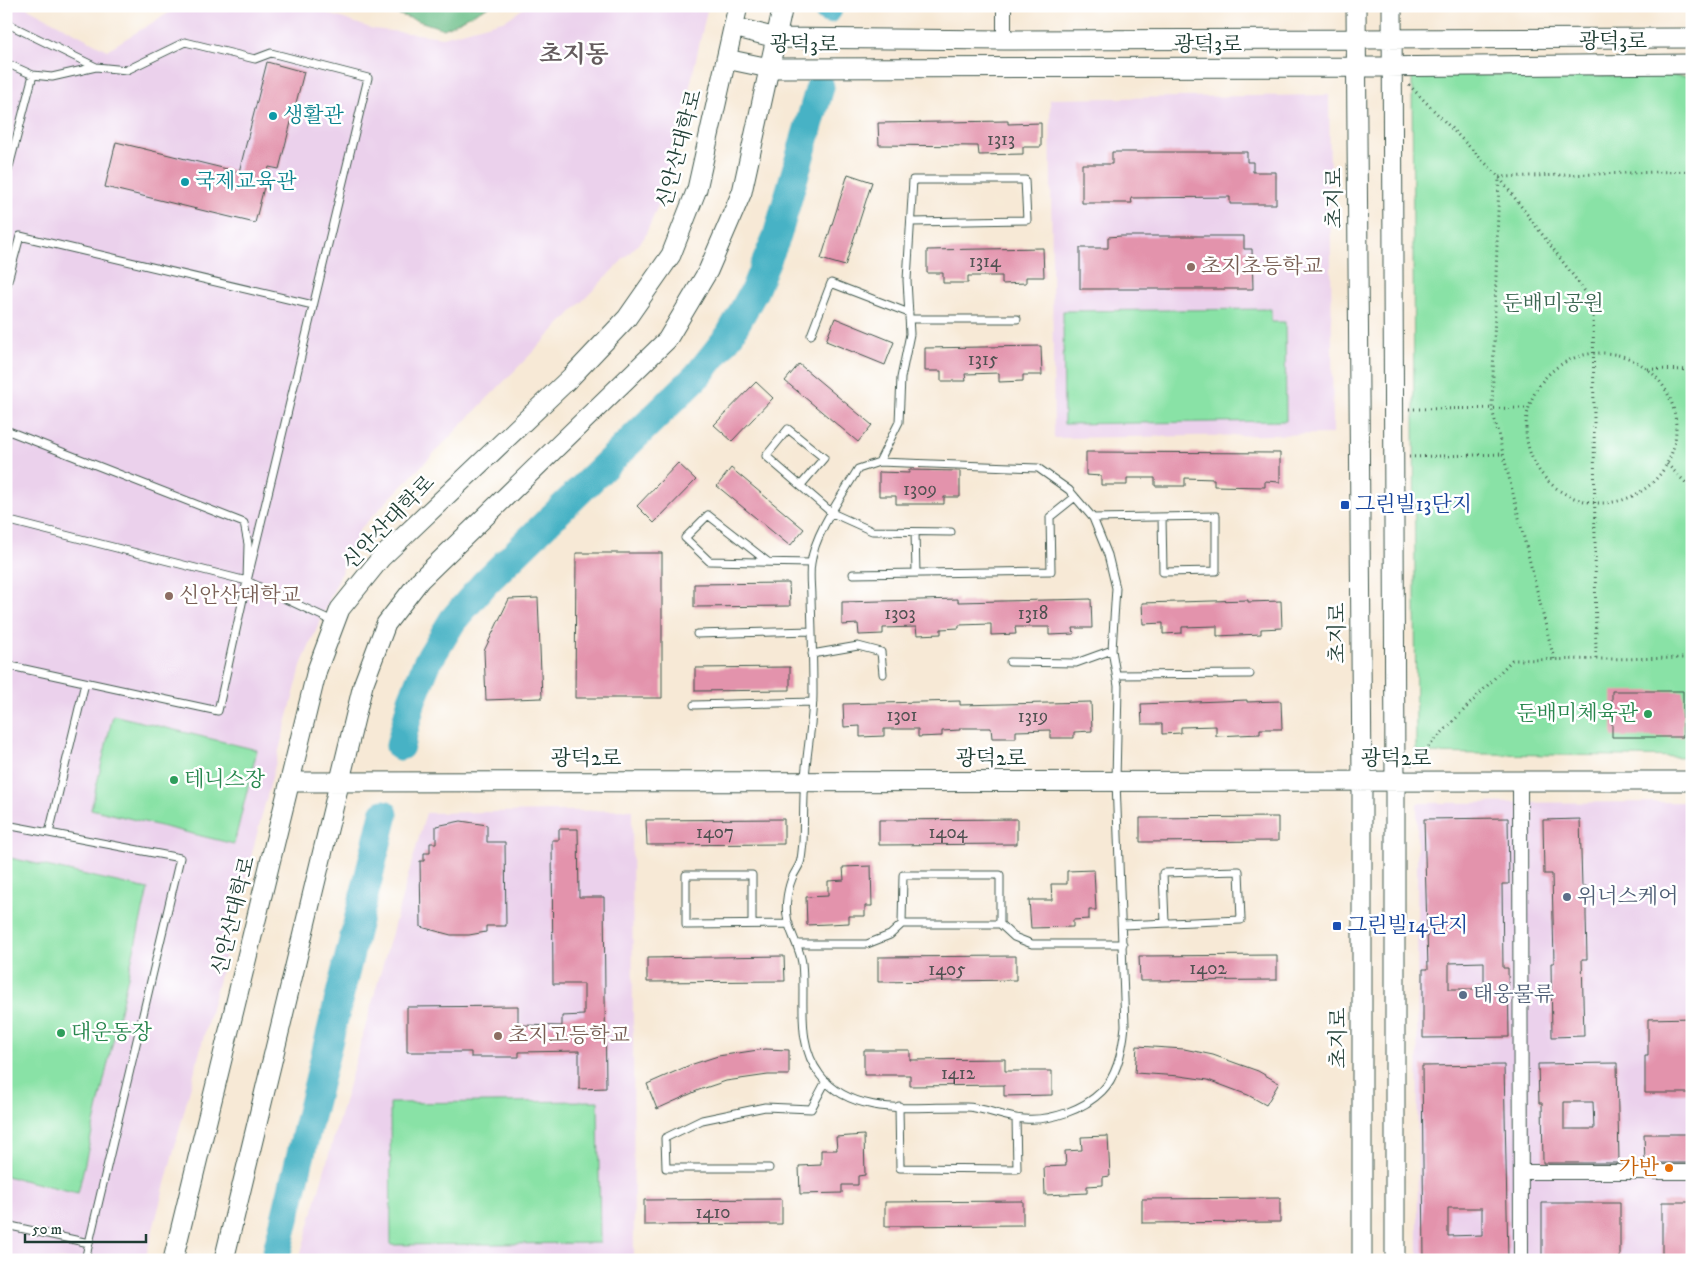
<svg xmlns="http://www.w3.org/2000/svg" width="1698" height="1266" font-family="'IM FELL DW Pica','Noto Serif KR',serif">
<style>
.built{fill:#ebd1ec}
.green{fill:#89e2a6;stroke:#54906d}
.forest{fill:#6ec08b;stroke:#467e60}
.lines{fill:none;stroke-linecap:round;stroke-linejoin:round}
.river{stroke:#47b2c5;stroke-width:29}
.building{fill:#e393ac;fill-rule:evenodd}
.lane-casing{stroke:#3f574c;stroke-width:9}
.street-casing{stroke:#3f574c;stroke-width:16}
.secondary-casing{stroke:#3f574c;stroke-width:21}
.path{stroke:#3f574c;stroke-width:3;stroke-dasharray:1 4;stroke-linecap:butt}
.lane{stroke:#fff;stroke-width:7}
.street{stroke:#fff;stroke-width:14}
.secondary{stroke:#fff;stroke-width:19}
.culture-dot{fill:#0f9aa8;stroke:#fff;stroke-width:2}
.education-dot{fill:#8d6e63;stroke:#fff;stroke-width:2}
.transit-dot{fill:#1a4fb4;stroke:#fff;stroke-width:2}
.leisure-dot{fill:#2e9e5b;stroke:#fff;stroke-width:2}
.service-dot{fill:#5c6f8a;stroke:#fff;stroke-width:2}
.food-dot{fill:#e8710a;stroke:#fff;stroke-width:2}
.labels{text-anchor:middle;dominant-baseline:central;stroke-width:5;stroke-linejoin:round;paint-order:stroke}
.number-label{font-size:19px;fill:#505252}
.street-label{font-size:21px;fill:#1f3d34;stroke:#fff}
.culture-label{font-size:21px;fill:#0d838f;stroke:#fff;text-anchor:start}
.education-label{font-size:21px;fill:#785e54;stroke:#fff;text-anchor:start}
.park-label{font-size:21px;fill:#3a6650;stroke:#fff}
.transit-label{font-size:21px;fill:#164399;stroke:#fff;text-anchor:start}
.leisure-label{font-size:21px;fill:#27864d;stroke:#fff;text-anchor:start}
.service-label{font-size:21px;fill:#4e5e75;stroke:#fff;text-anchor:start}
.food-label{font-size:21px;fill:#c56008;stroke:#fff;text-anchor:end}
.quarter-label{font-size:24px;font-weight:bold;fill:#645b5e;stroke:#fff}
</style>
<rect width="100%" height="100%" fill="#fff"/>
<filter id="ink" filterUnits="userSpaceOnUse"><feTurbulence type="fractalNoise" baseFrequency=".02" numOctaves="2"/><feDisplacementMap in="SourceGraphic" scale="10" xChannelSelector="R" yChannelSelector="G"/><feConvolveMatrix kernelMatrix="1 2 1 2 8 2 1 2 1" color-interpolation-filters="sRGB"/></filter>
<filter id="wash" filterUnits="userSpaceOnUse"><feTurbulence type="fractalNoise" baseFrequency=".0096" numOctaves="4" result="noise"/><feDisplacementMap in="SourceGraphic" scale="20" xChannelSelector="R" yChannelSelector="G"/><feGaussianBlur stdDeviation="1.12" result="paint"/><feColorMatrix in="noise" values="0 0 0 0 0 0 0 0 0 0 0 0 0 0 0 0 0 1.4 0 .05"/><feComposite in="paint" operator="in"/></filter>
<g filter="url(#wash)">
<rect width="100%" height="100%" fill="#f7e9d6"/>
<!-- built -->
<path class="built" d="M6,6H24L107,50L180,6H306L373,29L443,37L506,20L527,6H708L668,183L644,238L360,529L302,663L145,1260H6Z
M1329,95L1333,434L1054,438L1050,99Z
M1692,802V1260H1418L1417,803Z
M632,810L634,1260H299L426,813Z"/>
<!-- green -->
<path class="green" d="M1412,74L1692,76V757L1416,753Z
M1271,309V322H1285L1286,421L1064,424L1063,311Z
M113,715L257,750L234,844L91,809Z
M6,857L148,889L78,1193L6,1176Z
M598,1101L600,1243L391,1245L390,1103Z"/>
<!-- forest -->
<path class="forest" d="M372,6H489L444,29Z"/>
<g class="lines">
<!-- river -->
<path class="river" d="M828,9L829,6
M400,746L412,700L427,663L453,620L485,583L698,375L729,336L754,291L777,236L820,87
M275,1260L384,814"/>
</g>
<g id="blocks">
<!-- building -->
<path class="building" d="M267,62L304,72L279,169L269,167L255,223L105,187L116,142L239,172Z
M1008,121V124L1041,123V147H1023V154L979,155L978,146L879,145L878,123Z
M1112,152H1247V162H1253V172H1276V204H1230V197L1131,198L1132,203H1082V164H1112Z
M848,174L872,182L845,266L821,259Z
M1121,236H1244V249H1252L1253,289H1080V248H1108V237Z
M1043,248L1044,277H1026V283L1002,284V276H968V283H943V273H927V250Z
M835,318L894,342L885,365L826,341Z
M1041,346L1042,375H1023V381L999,382V373L965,374L966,381H941V371H925V348Z
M799,364L872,425L858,442L785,381Z
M756,382L773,398L732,441L714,425Z
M1086,452L1280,453V482L1265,481V487L1214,486V479L1185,478V486H1155V478H1127V485H1101V476L1086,475Z
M678,463L696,480L654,523L637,506Z
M731,468L804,529L790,546L717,486Z
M909,470L960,471V497H944V504H896V496H879V472L909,473Z
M576,553H662V698H575Z
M789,583L790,606L694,607V584Z
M538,598L542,698L486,700L484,651L509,599Z
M958,599V602L1091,599L1092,628H1073L1074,634L1049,635V627H1015L1016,634L991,635V624L959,625V628L941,629V634L917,635L916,627L883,628V634L859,635L858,624L842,625V602Z
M1248,600V602L1281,601L1282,628L1261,629V634L1217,636V626L1182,627V633L1163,634V623L1143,624L1142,603Z
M790,667V690L695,691V668Z
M1612,691H1683V737H1612Z
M1247,700V702L1281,701L1282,729H1260V734L1216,736V726L1181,727V733L1162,734V724H1142L1141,704Z
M960,701V705L1091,702L1092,731L1074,732V738H1050V730L1016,731V738H992L991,728H960V730L942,731V736L918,737V729H884V736L860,737V726L844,727L843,704Z
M1278,817V841L1140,842V818Z
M1508,818L1509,884H1502L1503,968H1508L1509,1037L1423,1038V969H1428L1424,819ZM1484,962V989H1449V963Z
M784,819V844L647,845L646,820Z
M1017,819V844L879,845V820Z
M1580,819L1582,886H1586V915L1587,959H1582L1584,1036L1552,1037L1551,963H1554L1552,874H1544L1543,820Z
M461,821L487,825V842H505L506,926H486V932L469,935H451L421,927L420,861H424V853H430V843H436V826Z
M559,829H578L579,897H604L606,1088L579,1089V1051L519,1052V1057H471V1052H407V1007L518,1006V1025L562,1026V1016L584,1015V984H553L552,840H559Z
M871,866L872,906H865V916H849V923L807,925L806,897L828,896V881L844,880L843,867Z
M1094,870L1096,910H1089V919L1073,920V927L1031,928L1029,900H1052L1051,884H1067V871Z
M1277,955V980L1140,981L1139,956Z
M784,956L785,981L647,982V958Z
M1016,956V980L878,982V957Z
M1692,1018V1052H1690V1093H1645V1056H1648V1019Z
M1137,1046L1184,1049L1213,1055L1258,1071L1279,1083L1266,1105L1248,1095L1208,1080L1180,1076L1135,1073Z
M765,1049L789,1050V1075H768L726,1081L699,1090L657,1109L647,1084L690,1065L718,1056Z
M864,1050H910V1060L1005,1059V1071H1052V1095L1004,1096V1085L910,1086V1075H864Z
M1617,1063L1619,1163H1543L1542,1103H1539L1538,1064ZM1564,1102H1593L1594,1129H1564Z
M1504,1065L1508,1260H1424L1422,1066ZM1448,1208H1482V1235L1448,1236Z
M1644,1134H1692V1163H1645Z
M864,1135L865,1175L858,1176V1185H842V1193L800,1194L799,1166L821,1165V1150H837L836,1137Z
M1108,1136L1110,1176L1103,1177V1185L1087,1186V1193L1045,1195L1044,1167L1066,1166L1065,1151L1082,1150L1081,1137Z
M1280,1198V1222L1142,1223V1199Z
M782,1199V1224L644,1225V1200Z
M1023,1201V1225L885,1226V1202Z
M1662,1202H1692V1260H1662Z
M1542,1203H1620V1260H1542Z"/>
</g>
</g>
<g filter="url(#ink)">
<use href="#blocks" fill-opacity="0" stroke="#3f574c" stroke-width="1"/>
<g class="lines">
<!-- lane casing -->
<g class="lane-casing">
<path id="lane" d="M6,23L96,67
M6,63L33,75L52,77L96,67L127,70L185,42L255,59L271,53L368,78L247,581L248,544L244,523L6,430
M6,178L33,75
M6,288L20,236L313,305
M909,319H1017
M811,335L831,283L909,313
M879,462L1038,468L1069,490L1093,518L1108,555L1116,588L1112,650L1118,686L1116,781L1125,1026C1123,1047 1118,1075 1102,1091C1083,1110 1051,1121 1024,1119C1005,1118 983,1107 966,1107C918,1106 853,1118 820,1075C795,1042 806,1001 802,963C800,947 788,930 787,916C785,904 788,887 793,876C795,872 798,868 800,863C802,857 802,849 803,843C804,821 803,800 805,778C807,750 813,721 813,693C813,661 812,630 811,598C811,587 809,574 811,563C815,532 842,496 858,469Z
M879,462L899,422L901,378L910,334L907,280L913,180H1025L1027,220L912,222
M801,485L824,458L788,429L766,456L832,513L872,531L951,532
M1093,518L1216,516V571L1163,572L1162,517
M6,520L247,581L335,622
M915,532L916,573
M768,562L708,515L685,538L709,561L811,563
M853,574L1051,571L1050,517L1075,497
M697,634L812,631
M812,654L858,646L881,652L883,674
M1010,662L1076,663L1112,650
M6,665L218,711L247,581
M1116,675L1250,674
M694,705L813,702
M6,825L49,833L85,683
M49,833L180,858L85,1260
M752,924V875H686V925L789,924
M902,924L903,875H1000V924
M1122,925L1241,920L1239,871L1163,873L1165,923
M797,944H867L890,935L902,924H1000L1014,937L1032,944H1123
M899,1106L900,1168L1017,1169L1016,1118
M769,1168H666L665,1138L702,1120L765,1107L811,1109L826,1081
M6,1225L89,1243"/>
</g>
<!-- street casing -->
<g class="street-casing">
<path id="street" d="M1004,6V40
M1520,781L1521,1260
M1521,1172H1692"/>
</g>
<!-- secondary casing -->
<g class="secondary-casing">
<path id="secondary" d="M1356,6L1362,781V1260
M1392,6L1395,781V1260
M734,27L776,38L1004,40L1692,38
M726,59L769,68L1356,67L1692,64
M290,782L1692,781
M173,1260L317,670L340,609L381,558L571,377L627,318L671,255L697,189L738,6
M224,1260L363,685L386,624L420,580L667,340L708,271L742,192L783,6"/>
</g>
<!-- path -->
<path class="path" d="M1409,85L1499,177L1593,302L1596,659
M1526 428a75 75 0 1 1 150 0a75 75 0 1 1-150 0Z
M1648,369L1692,370
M1409,409L1529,408
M1409,457L1503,454
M1667,464L1692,489
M1554,659L1492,409L1499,177L1692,171
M1411,765L1512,660L1692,658"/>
<!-- lane -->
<use href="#lane" class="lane"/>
<!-- street -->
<use href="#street" class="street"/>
<!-- secondary -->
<use href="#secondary" class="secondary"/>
</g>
</g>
<!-- markers -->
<g class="culture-dot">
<circle cx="273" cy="116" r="5"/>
<circle cx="185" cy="182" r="5"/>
</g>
<g class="education-dot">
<circle cx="1191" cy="267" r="5"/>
<circle cx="169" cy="596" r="5"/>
<circle cx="498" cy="1036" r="5"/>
</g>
<g class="transit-dot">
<rect x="1340" y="500" width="10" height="10" rx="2.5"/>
<rect x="1332" y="921" width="10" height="10" rx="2.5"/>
</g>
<g class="leisure-dot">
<circle cx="1648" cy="714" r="5"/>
<circle cx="174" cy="780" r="5"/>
<circle cx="61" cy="1033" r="5"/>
</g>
<g class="service-dot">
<circle cx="1567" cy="897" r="5"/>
<circle cx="1463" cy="995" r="5"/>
</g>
<circle class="food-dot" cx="1669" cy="1168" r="5"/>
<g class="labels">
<!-- number labels -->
<g class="number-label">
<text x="1001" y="139">1313</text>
<text x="985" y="261">1314</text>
<text x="983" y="359">1315</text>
<text x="920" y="489">1309</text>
<text x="900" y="613">1303</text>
<text x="1033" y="613">1318</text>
<text x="902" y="715">1301</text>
<text x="1033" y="716">1319</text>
<text x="715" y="832">1407</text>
<text x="948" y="832">1404</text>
<text x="1208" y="968">1402</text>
<text x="947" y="969">1405</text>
<text x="958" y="1073">1412</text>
<text x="713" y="1212">1410</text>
</g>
<!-- street labels -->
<g class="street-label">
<text x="1613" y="42">광덕3로</text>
<text transform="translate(804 45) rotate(1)">광덕3로</text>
<text x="1208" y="45">광덕3로</text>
<text transform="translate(680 149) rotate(-75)">신안산대학로</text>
<text transform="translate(1335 198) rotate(-90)">초지로</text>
<text transform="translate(389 523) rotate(-46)">신안산대학로</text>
<text transform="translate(1338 633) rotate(-90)">초지로</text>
<text x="586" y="759">광덕2로</text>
<text x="991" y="759">광덕2로</text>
<text x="1396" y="759">광덕2로</text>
<text transform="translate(234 916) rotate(-76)">신안산대학로</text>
<text transform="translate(1339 1038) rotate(-90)">초지로</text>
</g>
<!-- culture labels -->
<g class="culture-label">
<text x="283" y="116">생활관</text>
<text x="195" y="182">국제교육관</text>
</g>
<!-- education labels -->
<g class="education-label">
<text x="1201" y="267">초지초등학교</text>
<text x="179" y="596">신안산대학교</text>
<text x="508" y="1036">초지고등학교</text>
</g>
<!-- park labels -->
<g class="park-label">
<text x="1553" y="304">둔배미공원</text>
</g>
<!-- transit labels -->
<g class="transit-label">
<text x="1355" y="505">그린빌13단지</text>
<text x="1347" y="926">그린빌14단지</text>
</g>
<!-- leisure labels -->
<g class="leisure-label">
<text x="1638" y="714" text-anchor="end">둔배미체육관</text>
<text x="184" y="780">테니스장</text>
<text x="71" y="1033">대운동장</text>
</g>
<!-- service labels -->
<g class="service-label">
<text x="1577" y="897">위너스케어</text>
<text x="1473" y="995">태웅물류</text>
</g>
<!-- food labels -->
<g class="food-label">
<text x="1659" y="1168">가반</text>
</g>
<!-- quarter labels -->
<g class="quarter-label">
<text x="574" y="55">초지동</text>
</g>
</g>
<!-- margin -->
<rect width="1698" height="1266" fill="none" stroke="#fff" stroke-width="25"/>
<!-- scale -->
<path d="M25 1234v8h121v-8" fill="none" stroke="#1f3d34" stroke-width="2.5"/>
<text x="32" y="1234" font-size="15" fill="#1f3d34" stroke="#ffffff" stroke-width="4" paint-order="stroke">50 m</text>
</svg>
